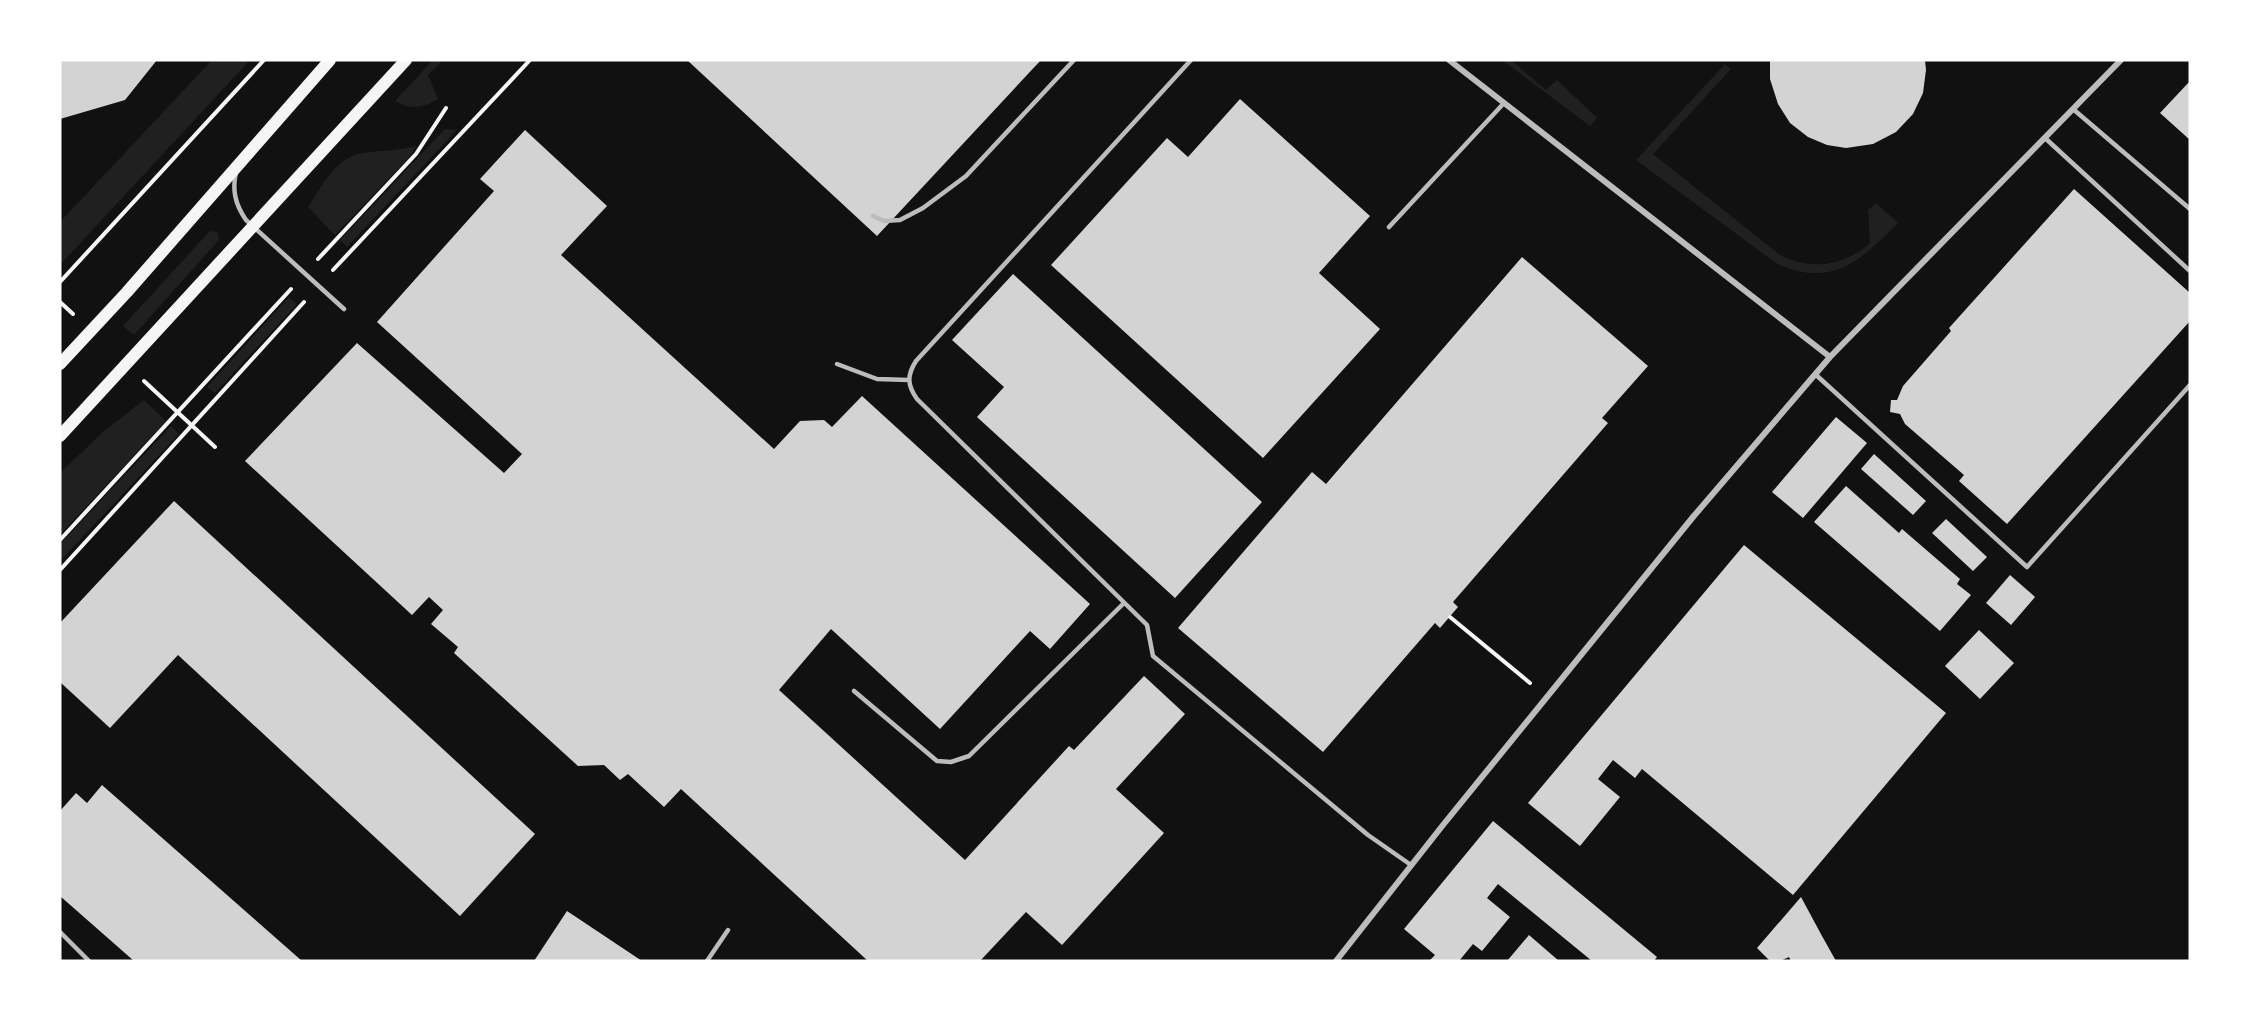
<svg xmlns="http://www.w3.org/2000/svg" width="2250" height="1021" font-family="'Exo 2',sans-serif">
<style>
.green{fill:#202020}
.building{fill:#d3d3d3}
.lines{fill:none;stroke-linecap:round;stroke-linejoin:round}
.path{stroke:#f5f5f5;stroke-width:4}
.service{stroke:#bcbcbc;stroke-width:4.5}
.minor{stroke:#bcbcbc;stroke-width:6}
.secondary{stroke:#f5f5f5;stroke-width:12}
</style>
<rect width="100%" height="100%" fill="#111"/>
<!-- green -->
<path class="green" d="M212,60H250L60,265V222Z
M433,60H443L428,75L438,99C423,108 411,110 395,101Z
M1502,60H1511L1546,90L1557,80L1597,118L1590,126Z
M1725,64L1731,69L1653,154L1780,255C1812,271 1844,266 1870,243L1868,210L1876,203L1898,223C1860,261 1832,289 1776,263L1636,160Z
M445,129L457,130L347,247L340,240Z
M416,146L412,154L335,235L308,207C322,186 336,156 364,153C382,150 399,151 416,146Z
M212,231L217,232L219,237L218,241L134,335L123,326L208,233Z
M289,297L297,304L215,393L207,387Z
M144,400L166,421L60,535V473L103,432Z
M171,426L179,434L60,561V544Z"/>
<!-- building -->
<path class="building" d="M60,60H157L125,100L60,119Z
M687,60H1041L877,236Z
M1770,60H1925L1926,70L1923,93L1913,114L1896,132L1873,144L1846,148L1827,145L1808,137L1790,123L1778,104L1770,79Z
M2190,81V140L2160,113Z
M1240,99L1370,216L1319,273L1380,329L1263,458L1051,265L1167,138L1188,157Z
M525,130L607,206L561,255L774,449L800,421L824,420L832,427L862,396L1090,604L1050,649L1030,631L940,729L831,629L779,690L965,860L1069,746L1074,750L1144,676L1185,714L1116,789L1164,833L1062,945L1026,912L980,961H868L681,789L664,807L628,774L620,780L604,765L578,766L454,653L458,647L431,624L443,610L429,597L412,615L245,461L357,343L504,473L522,454L377,322L494,191L480,179Z
M2074,189L2190,293V321L2007,524L1959,481L1964,475L1905,424L1900,414L1890,412L1891,400H1897L1903,386L1951,331L1949,328Z
M1522,257L1648,366L1602,418L1608,423L1453,602L1458,607L1440,628L1435,623L1323,752L1178,628L1312,472L1326,484Z
M1013,274L1262,502L1175,598L977,417L1004,387L952,340Z
M1836,417L1867,443L1803,518L1772,492Z
M1874,454L1926,501L1913,515L1861,469Z
M1846,486L1899,533L1902,529L1960,579L1957,584L1971,595L1940,631L1814,522Z
M174,501L535,834L460,916L178,655L110,728L60,682V623Z
M1946,519L1987,557L1973,571L1932,533Z
M1744,545L1946,713L1793,895L1642,769L1635,778L1613,760L1598,779L1620,797L1580,846L1528,803Z
M2010,575L2035,597L2011,625L1986,603Z
M1979,630L2014,663L1980,699L1945,666Z
M102,785L302,961H134L60,896V811L76,793L87,803Z
M1493,821L1657,957L1654,961H1592L1498,884L1487,898L1510,917L1482,951L1473,944L1459,961H1429L1435,955L1404,929Z
M1801,897L1822,936L1836,961H1791L1789,957L1780,961H1770L1757,948Z
M567,911L642,961H534Z
M1529,935L1559,961H1507Z"/>
<g class="lines">
<!-- path -->
<path class="path" d="M318,259L416,154L446,108
M333,270L530,60
M60,282L264,60
M60,302L73,314
M144,381L215,447
M60,540L291,289
M60,570L304,302
M1450,617L1530,683"/>
<!-- service -->
<path class="service" d="M1191,60L916,361C907,375 907,385 917,399L1147,625L1153,656L1368,835L1411,865
M2073,109L2190,209
M2045,138L2190,271
M236,172C232,190 235,204 246,220L344,309
M873,216L884,221L900,220L923,208L966,176L1074,60
M1389,227L1504,103
M837,364L877,379L909,380
M1815,374L2027,567L2190,385
M854,691L937,761L951,762L969,756L1124,603
M60,932L89,961
M707,961L728,930"/>
<!-- minor -->
<path class="minor" d="M1449,60L1830,357
M1336,961L1443,825L1693,517L1830,357L2121,60"/>
<!-- secondary -->
<path class="secondary" d="M60,364L127,292L330,60
M60,436L406,60"/>
</g>
<!-- border -->
<rect width="2250" height="1021" fill="none" stroke="#ffffff" stroke-width="123"/>
</svg>
